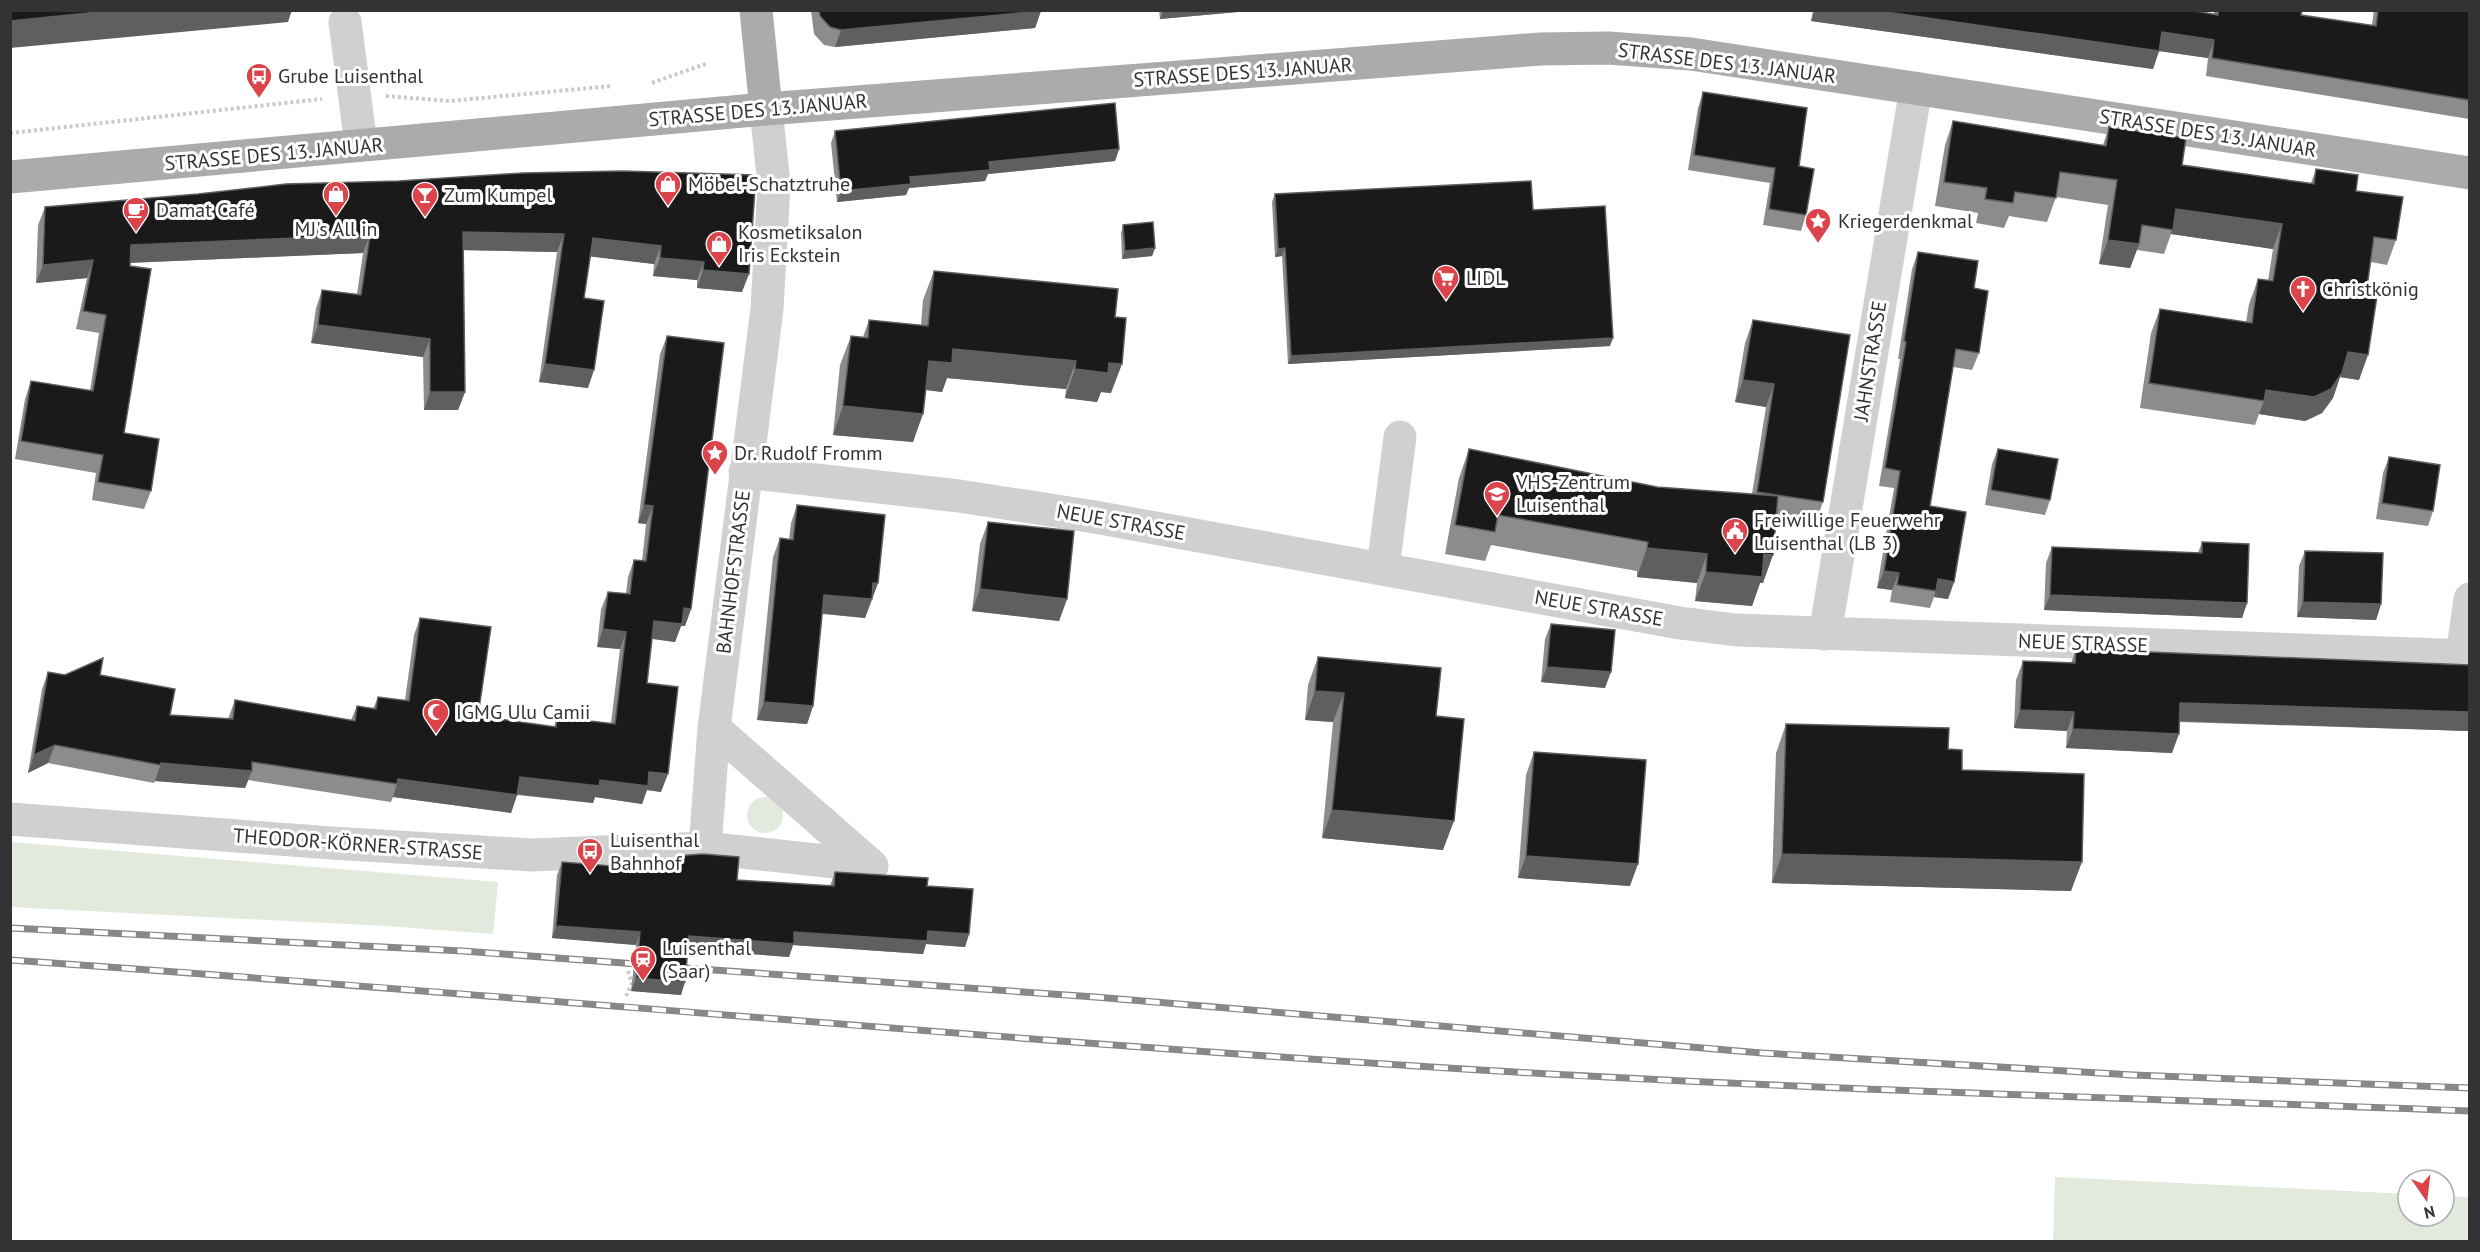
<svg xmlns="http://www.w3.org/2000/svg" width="2480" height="1252" font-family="'PT Sans',sans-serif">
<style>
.green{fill:#e2e9dd}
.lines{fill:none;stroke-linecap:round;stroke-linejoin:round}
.path{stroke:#cacaca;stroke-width:4;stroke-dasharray:3 3;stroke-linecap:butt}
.minor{stroke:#d0d0d0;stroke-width:33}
.major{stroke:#ababab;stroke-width:33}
.rail-casing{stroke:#888;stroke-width:7}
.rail{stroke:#fff;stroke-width:4.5;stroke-dasharray:14;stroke-linecap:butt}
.wall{fill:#8c8c8c}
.shaded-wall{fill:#5f5f5f}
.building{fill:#1a1a1a;stroke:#5f5f5f;stroke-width:1.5}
.labels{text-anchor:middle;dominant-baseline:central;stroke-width:6;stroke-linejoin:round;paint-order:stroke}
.street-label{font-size:20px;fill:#333;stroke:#fff}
.poi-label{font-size:20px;fill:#333;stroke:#fff;text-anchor:start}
</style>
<rect width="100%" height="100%" fill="#fff"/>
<!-- green -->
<path class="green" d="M747 815a18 18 0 1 1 36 0a18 18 0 1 1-36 0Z
M10,842L498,882L493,934L386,926L11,907Z
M2055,1177L2408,1194V1216H2444V1196L2469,1197V1241H2053Z"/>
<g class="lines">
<!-- path -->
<path class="path" d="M652,83L708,63
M386,96L449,101L612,86
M10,133L322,99
M626,996L632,983L628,971"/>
<!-- minor -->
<path class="minor" d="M345,22L361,145
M745,472L959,496L1089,516L1680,623L1736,630L2470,656
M1383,568L1400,437
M1825,634L1916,88
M2462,656L2470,599
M714,728L872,866
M10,819L332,843L532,855L705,848L872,866
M705,848L714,728L767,309L774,185L766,109"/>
<!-- major -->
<path class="major" d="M756,10L766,109
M10,177L766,109L1541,49L1608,48L1691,54L1769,66L2470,173"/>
<!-- rail casing -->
<g class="rail-casing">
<path id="rail" d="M10,928L463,951L650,965
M10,960C500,994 990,1040 1480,1070C1809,1090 2140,1098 2470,1111
M671,967L1095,997L1762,1053L2133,1075L2470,1088"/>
</g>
<!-- rail -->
<use href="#rail" class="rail"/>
</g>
<!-- wall -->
<path class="wall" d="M811,10H1041L1035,28L835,47L824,45L814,34Z
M1159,10H1260L1160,19Z
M1813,10H2190L2214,14V10H2302L2301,15L2372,25L2374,10H2469V119L2206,76L2208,58L2159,51L2153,69L1811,21Z
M1703,92L1799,166L1806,215L1801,231L1763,225L1770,183L1688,170L1698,108Z
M1953,121L2103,145L2109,127L2182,165L2311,183L2316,169L2356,191L2396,240L2387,265L2371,262L2366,294L2359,380L2340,377L2333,398L2322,413L2305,421L2259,414L2255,425L2140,408L2151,333L2160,309L2246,322L2249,304L2258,279L2268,281L2273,249L2171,234L2164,254L2137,250L2130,268L2099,264L2108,205L2056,197L2047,222L2009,216L2004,228L1976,223L1978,213L1935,206L1945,145Z
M835,131L1119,149L1115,161L988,174L985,181L909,188L906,195L837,202L831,143Z
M622,171L742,292L697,288V280L653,276L654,264L590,256L584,298L588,388L539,382L557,252L463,250L465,392L458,410H424L423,357L311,343L316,308L322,290L357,294L363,253L130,263L124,433L151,491L144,509L92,500L96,473L15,459L25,399L31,381L90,391L99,333L76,329L87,278L36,283L38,225L45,207L399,181Z
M1275,194L1533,210L1610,346L1288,364L1282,256L1275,257L1272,202Z
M1123,225L1155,248L1152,256L1122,259L1121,233Z
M1918,252L1974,288L1979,353L1972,370L1953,367L1930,506L1954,582L1948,599L1934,597L1930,608L1890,602L1892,590L1877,588L1894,488L1879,486L1900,359H1898L1912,269Z
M934,271L1115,317L1111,393L1101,392L1097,402L1065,398L1066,389L947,378L942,392L926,390L913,442L833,435L840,365L851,336L863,337L869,320L921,325L923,300Z
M1753,320L1823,502L1815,524L1776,518L1763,583H1760L1752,606L1695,601L1697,583L1637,577V571L1491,545L1485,561L1445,554L1459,478L1469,449L1657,487L1752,494L1766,407L1735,402L1745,343Z
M667,336L691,609L685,626H681L675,642L652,639L647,683L661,792L647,790L642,804L595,797L593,803L517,795L511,813L393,797L391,802L248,780L245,788L155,781L154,783L48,763L28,773L42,689L48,672L65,675H100L170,715L228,719L235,700L351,720L357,706L373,709L378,697L405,700L414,635L420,618L478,716L554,727L557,717L611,723L620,649L597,647L601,609L608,592L626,594L628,577L634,560L642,561L646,524L638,523L660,354Z
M1998,449L2050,500L2045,515L1985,505L1992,464Z
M2389,457L2433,511L2428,526L2376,519L2383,473Z
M797,505L878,583L865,618L822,614L813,706L807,724L757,720L773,557L780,538L789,539L791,523Z
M988,522L1067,599L1059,621L972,611L980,544Z
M2202,542L2247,603L2242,618L2044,610L2046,563L2052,547L2198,553Z
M2305,551L2381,604L2376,620L2297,617L2299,566Z
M1551,624L1605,688L1541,682L1545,639Z
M2076,649L2469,665V739H2468V731L2179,722L2172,753L2066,748L2067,731L2014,728L2016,680L2023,661L2071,663Z
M1318,657L1436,716L1443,850L1322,838L1333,722L1305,720L1308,685Z
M1786,724L1948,749L1962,770L2071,891L1772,883L1776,753Z
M1534,752L1630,886L1518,878L1526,775Z
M676,856L737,880L830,886L835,872L927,886L969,934L965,947L926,944L923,954L793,945L789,957L688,949L681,995L631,991L636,945L552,938L557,875L562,862L671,870Z"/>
<!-- shaded-wall -->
<path class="shaded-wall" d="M118,10H292L288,22L10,48V21Z
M1163,10H1260L1160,19Z
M1815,10H1872L2162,32L2214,40L2208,58L2159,51L2153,69L1811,21Z
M1041,11L1035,28L835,47L841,30Z
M1119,149L1115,161L988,174L985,181L909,188L906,195L837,202L841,191L910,177L989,162Z
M2176,209L2282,224L2273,249L2171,234Z
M463,232L564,234L557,252L456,250Z
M370,235L363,253L124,263L131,245Z
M593,238L661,246L654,264L586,256Z
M2108,240L2139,244L2130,268L2099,264Z
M1155,248L1152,256L1122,259L1125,251Z
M1285,248L1282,256L1275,257L1278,249Z
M660,258L704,262L697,280L653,276Z
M93,260L87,278L36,283L43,265Z
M703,270L749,274L742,292L697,288Z
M318,325L430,339L423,357L311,343Z
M1613,338L1610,346L1288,364L1291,356Z
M953,349L1076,361L1066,389L947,378L942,392L918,389L929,361Z
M2348,352L2368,355L2359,380L2340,377L2333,398L2322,413L2305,421L2259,414L2264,401L2266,390Z
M1109,363L1122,364L1111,393L1101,392L1097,402L1065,398L1075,369Z
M545,364L594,370L588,388L539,382Z
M1743,380L1774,384L1766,407L1735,402Z
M430,392H465L458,410H424Z
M843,406L923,414L913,442L833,435Z
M644,505L653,506L646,524L638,523Z
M1647,548L1707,554L1697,583L1637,577Z
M1764,554L1773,555L1763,583H1760L1752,606L1695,601L1706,572Z
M1884,571L1899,573L1892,590L1877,588Z
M1938,579L1954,582L1948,599L1934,597Z
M873,583H878L865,618L818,613L824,595Z
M980,589L1067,599L1059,621L972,611Z
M2050,595L2247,603L2242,618L2044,610Z
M2303,602L2381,604L2376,620L2297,617Z
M684,608L691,609L685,626H681L675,642L648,638L654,621Z
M603,629L626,632L620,649L597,647Z
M1547,667L1611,672L1605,688L1541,682Z
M1315,691L1344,693L1333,722L1305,720Z
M764,702L813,706L807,724L757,720Z
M2180,703L2469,712V728L2468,731L2173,721Z
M2020,710L2074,712L2067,731L2014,728Z
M2073,729L2179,734L2172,753L2066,748Z
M55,745L48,763L28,773L34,755Z
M161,763L252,771L245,788L155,781Z
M649,772L668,774L661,792L647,790L642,804L595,797L593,803L514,794L520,777Z
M398,779L517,795L511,813L393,797L397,784Z
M1332,810L1454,821L1443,850L1322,838Z
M1782,854L2082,862L2071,891L1772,883Z
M1526,856L1638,864L1630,886L1518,878Z
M556,926L640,932L636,945L552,938Z
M928,931L969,934L965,947L926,944L923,954L793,945L789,957L684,949L689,936L794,932Z
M636,978L685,982L681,995L631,991Z"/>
<!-- building -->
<path class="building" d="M10,10H118L10,21Z
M819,10H1041V11L841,30L830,27L820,16Z
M1872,10H2190L2218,15V10H2302L2301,15L2376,26L2378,10H2469V100L2212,58L2214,40L2162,32L2159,51Z
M1703,92L1807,108L1799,166L1814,169L1806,215L1769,209L1775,168L1694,155Z
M1115,103L1119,149L989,162L990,170L910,177L911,184L841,191L835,131Z
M1953,121L2106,146L2109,127L2186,138L2182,165L2314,184L2316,169L2358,175L2356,191L2403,197L2396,240L2374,237L2366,294L2377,296L2368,355L2348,352L2342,373L2331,389L2314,397L2266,390L2264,401L2149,383L2160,309L2252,323L2258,279L2273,281L2282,224L2176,209L2173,230L2142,225L2139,244L2108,240L2117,180L2060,172L2056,198L2015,192L2013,203L1985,199L1987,188L1944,182Z
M622,171L756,175L749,274L703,270L704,262L660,258L661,246L593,238L584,298L604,301L594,370L545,364L564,234L463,232L465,392H430V339L318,325L322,290L361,295L370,235L131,245L130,266L151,269L124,433L159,439L151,491L98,482L103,455L21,441L31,381L93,391L106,315L83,311L93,260L43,265L45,207L198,194L286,184L399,181L523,173Z
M1531,181L1533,210L1605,206L1613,338L1291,356L1285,248L1278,249L1275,194Z
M1153,222L1155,248L1125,251L1123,225Z
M1918,252L1978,261L1974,288L1988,291L1979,353L1956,349L1930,506L1966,512L1954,582L1938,579L1936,591L1897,585L1899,573L1884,571L1900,471L1885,468L1906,342L1904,341Z
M934,271L1118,289L1115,317L1126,318L1122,364L1109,363L1108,373L1075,369L1076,361L953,349L952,363L929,361L923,414L843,406L851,336L868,338L869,320L928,326Z
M1753,320L1850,335L1823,502L1757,492L1774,384L1743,380Z
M667,336L724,343L691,609L684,608L682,624L654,621L647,683L678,687L668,774L649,772L648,786L600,780L599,786L520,777L517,795L398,779L397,784L252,762V771L161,763L160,765L55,745L34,755L48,672L65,675L103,658L100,675L175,689L170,715L233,719L235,700L355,721L357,706L376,709L378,697L409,701L420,618L491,627L478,716L556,727L557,717L615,724L626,632L603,629L608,592L630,594L634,560L646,561L653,506L644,505Z
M1469,449L1657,487L1778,496L1773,555L1764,554L1762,577L1706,572L1707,554L1647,548L1648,542L1498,515L1495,532L1455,525Z
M1998,449L2058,459L2050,500L1991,490Z
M2389,457L2440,465L2433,511L2382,503Z
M797,505L885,515L878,583H873L872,599L824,595L813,706L764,702L780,538L793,540Z
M988,522L1074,531L1067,599L980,589Z
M2202,542L2249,544L2247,603L2050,595L2052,547L2202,553Z
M2305,551L2383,553L2381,604L2303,602Z
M1551,624L1615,630L1611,672L1547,667Z
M2076,649L2469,665V712L2180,703L2179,734L2073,729L2074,712L2020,710L2023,661L2075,663Z
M1318,657L1441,668L1436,716L1464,719L1454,821L1332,810L1344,693L1315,691Z
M1786,724L1949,728L1948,749L1962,750V770L2084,774L2082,862L1782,854Z
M1534,752L1646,760L1638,864L1526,856Z
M703,854L739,857L737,880L834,886L835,872L928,878L927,886L973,889L969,934L928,931L927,941L794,932V944L689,936L685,982L636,978L640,932L556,926L562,862L674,871L676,856Z"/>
<!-- icons -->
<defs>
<g id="bus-pin" transform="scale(1.35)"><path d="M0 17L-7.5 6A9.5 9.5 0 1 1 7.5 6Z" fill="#db444b" stroke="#fff"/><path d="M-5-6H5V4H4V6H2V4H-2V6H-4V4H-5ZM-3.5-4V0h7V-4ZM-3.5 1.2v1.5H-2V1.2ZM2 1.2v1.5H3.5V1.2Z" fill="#fff"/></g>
<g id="shop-pin" transform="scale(1.35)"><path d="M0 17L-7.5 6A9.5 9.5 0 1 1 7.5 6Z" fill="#db444b" stroke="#fff"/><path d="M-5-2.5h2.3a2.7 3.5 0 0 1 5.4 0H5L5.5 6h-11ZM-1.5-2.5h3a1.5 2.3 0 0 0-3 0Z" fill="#fff"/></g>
<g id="bar-pin" transform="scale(1.35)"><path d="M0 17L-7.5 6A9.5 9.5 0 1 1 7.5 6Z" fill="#db444b" stroke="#fff"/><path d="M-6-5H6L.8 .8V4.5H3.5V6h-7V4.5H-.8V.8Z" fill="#fff"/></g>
<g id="cafe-pin" transform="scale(1.35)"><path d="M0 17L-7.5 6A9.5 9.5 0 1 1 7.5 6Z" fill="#db444b" stroke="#fff"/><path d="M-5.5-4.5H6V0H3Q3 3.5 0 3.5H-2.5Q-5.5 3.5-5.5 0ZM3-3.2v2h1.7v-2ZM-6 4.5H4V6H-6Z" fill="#fff"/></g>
<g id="sight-pin" transform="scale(1.35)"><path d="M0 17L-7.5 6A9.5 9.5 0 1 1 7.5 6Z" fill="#db444b" stroke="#fff"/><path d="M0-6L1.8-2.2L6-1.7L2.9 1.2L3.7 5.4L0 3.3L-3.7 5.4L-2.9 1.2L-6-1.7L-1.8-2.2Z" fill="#fff"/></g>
<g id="supermarket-pin" transform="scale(1.35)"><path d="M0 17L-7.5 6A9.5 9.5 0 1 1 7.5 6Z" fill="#db444b" stroke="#fff"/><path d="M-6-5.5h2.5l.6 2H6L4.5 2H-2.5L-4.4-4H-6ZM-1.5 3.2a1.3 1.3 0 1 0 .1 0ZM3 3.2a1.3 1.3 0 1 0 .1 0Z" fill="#fff"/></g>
<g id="church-pin" transform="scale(1.35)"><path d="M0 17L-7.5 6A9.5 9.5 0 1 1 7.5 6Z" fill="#db444b" stroke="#fff"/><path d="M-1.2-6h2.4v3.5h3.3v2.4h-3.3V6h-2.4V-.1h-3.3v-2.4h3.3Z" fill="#fff"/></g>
<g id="university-pin" transform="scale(1.35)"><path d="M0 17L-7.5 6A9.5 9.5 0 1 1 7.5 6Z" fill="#db444b" stroke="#fff"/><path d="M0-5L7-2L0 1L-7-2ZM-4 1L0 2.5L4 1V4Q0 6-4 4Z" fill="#fff"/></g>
<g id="civic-pin" transform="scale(1.35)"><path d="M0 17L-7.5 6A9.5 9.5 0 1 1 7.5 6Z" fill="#db444b" stroke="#fff"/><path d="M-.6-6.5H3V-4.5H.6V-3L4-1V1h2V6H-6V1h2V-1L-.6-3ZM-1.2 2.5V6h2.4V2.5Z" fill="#fff"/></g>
<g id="mosque-pin" transform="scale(1.35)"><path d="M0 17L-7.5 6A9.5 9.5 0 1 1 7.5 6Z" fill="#db444b" stroke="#fff"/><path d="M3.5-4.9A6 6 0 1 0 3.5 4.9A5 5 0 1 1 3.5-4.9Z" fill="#fff"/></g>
<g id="station-pin" transform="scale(1.35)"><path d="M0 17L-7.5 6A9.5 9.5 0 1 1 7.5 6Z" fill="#db444b" stroke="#fff"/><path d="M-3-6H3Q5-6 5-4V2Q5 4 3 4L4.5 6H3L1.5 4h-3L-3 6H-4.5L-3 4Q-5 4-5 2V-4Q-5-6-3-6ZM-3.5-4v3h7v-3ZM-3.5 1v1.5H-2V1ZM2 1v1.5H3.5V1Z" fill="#fff"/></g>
</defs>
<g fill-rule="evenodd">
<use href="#bus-pin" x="259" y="76"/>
<use href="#shop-pin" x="668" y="184"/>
<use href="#shop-pin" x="336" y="194"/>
<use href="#bar-pin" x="425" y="195"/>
<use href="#cafe-pin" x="136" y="210"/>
<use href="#sight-pin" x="1818" y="221"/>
<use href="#shop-pin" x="719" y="244"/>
<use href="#supermarket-pin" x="1446" y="278"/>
<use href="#church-pin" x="2303" y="289"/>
<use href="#sight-pin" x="715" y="453"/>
<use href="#university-pin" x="1497" y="494"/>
<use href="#civic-pin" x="1735" y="531"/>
<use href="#mosque-pin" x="436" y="712"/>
<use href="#bus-pin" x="590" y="851"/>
<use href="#station-pin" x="643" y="959"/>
</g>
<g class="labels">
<!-- street labels -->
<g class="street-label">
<text transform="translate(1727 63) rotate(7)">STRASSE DES 13. JANUAR</text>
<text transform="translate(1243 72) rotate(-4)">STRASSE DES 13. JANUAR</text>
<text transform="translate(758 110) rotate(-5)">STRASSE DES 13. JANUAR</text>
<text transform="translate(2208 133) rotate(9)">STRASSE DES 13. JANUAR</text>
<text transform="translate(274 154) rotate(-5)">STRASSE DES 13. JANUAR</text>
<text transform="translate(1870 361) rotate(-81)">JAHNSTRASSE</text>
<text transform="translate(1121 522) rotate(10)">NEUE STRASSE</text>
<text transform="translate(733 572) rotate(-83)">BAHNHOFSTRASSE</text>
<text transform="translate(1599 608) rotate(10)">NEUE STRASSE</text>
<text transform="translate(2083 643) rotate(2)">NEUE STRASSE</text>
<text transform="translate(358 844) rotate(4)">THEODOR-KÖRNER-STRASSE</text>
</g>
<!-- poi labels -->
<g class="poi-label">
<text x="278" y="76">Grube Luisenthal</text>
<text x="688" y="184">Möbel-Schatztruhe</text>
<text x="444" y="195">Zum Kumpel</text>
<text x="156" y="210">Damat Café</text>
<text x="1838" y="221">Kriegerdenkmal</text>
<text x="336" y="229" text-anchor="middle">MJ's All in</text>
<text x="738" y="232">Kosmetiksalon<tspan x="738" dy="23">Iris Eckstein</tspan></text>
<text x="1466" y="278">LIDL</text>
<text x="2322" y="289">Christkönig</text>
<text x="734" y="453">Dr. Rudolf Fromm</text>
<text x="1516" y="482">VHS-Zentrum<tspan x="1516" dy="23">Luisenthal</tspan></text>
<text x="1754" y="520">Freiwillige Feuerwehr<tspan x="1754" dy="23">Luisenthal (LB 3)</tspan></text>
<text x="456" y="712">IGMG Ulu Camii</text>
<text x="610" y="840">Luisenthal<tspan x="610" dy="23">Bahnhof</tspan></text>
<text x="662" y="948">Luisenthal<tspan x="662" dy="23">(Saar)</tspan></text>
</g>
</g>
<!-- border -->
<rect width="2480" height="1252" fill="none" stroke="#333333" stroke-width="24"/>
<!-- north arrow -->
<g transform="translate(2426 1198) rotate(166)"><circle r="28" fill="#ffffff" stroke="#adadad" stroke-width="1.5"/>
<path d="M0-4.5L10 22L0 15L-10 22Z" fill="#db444b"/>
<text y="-9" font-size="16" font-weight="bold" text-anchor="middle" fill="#333333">N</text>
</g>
</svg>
